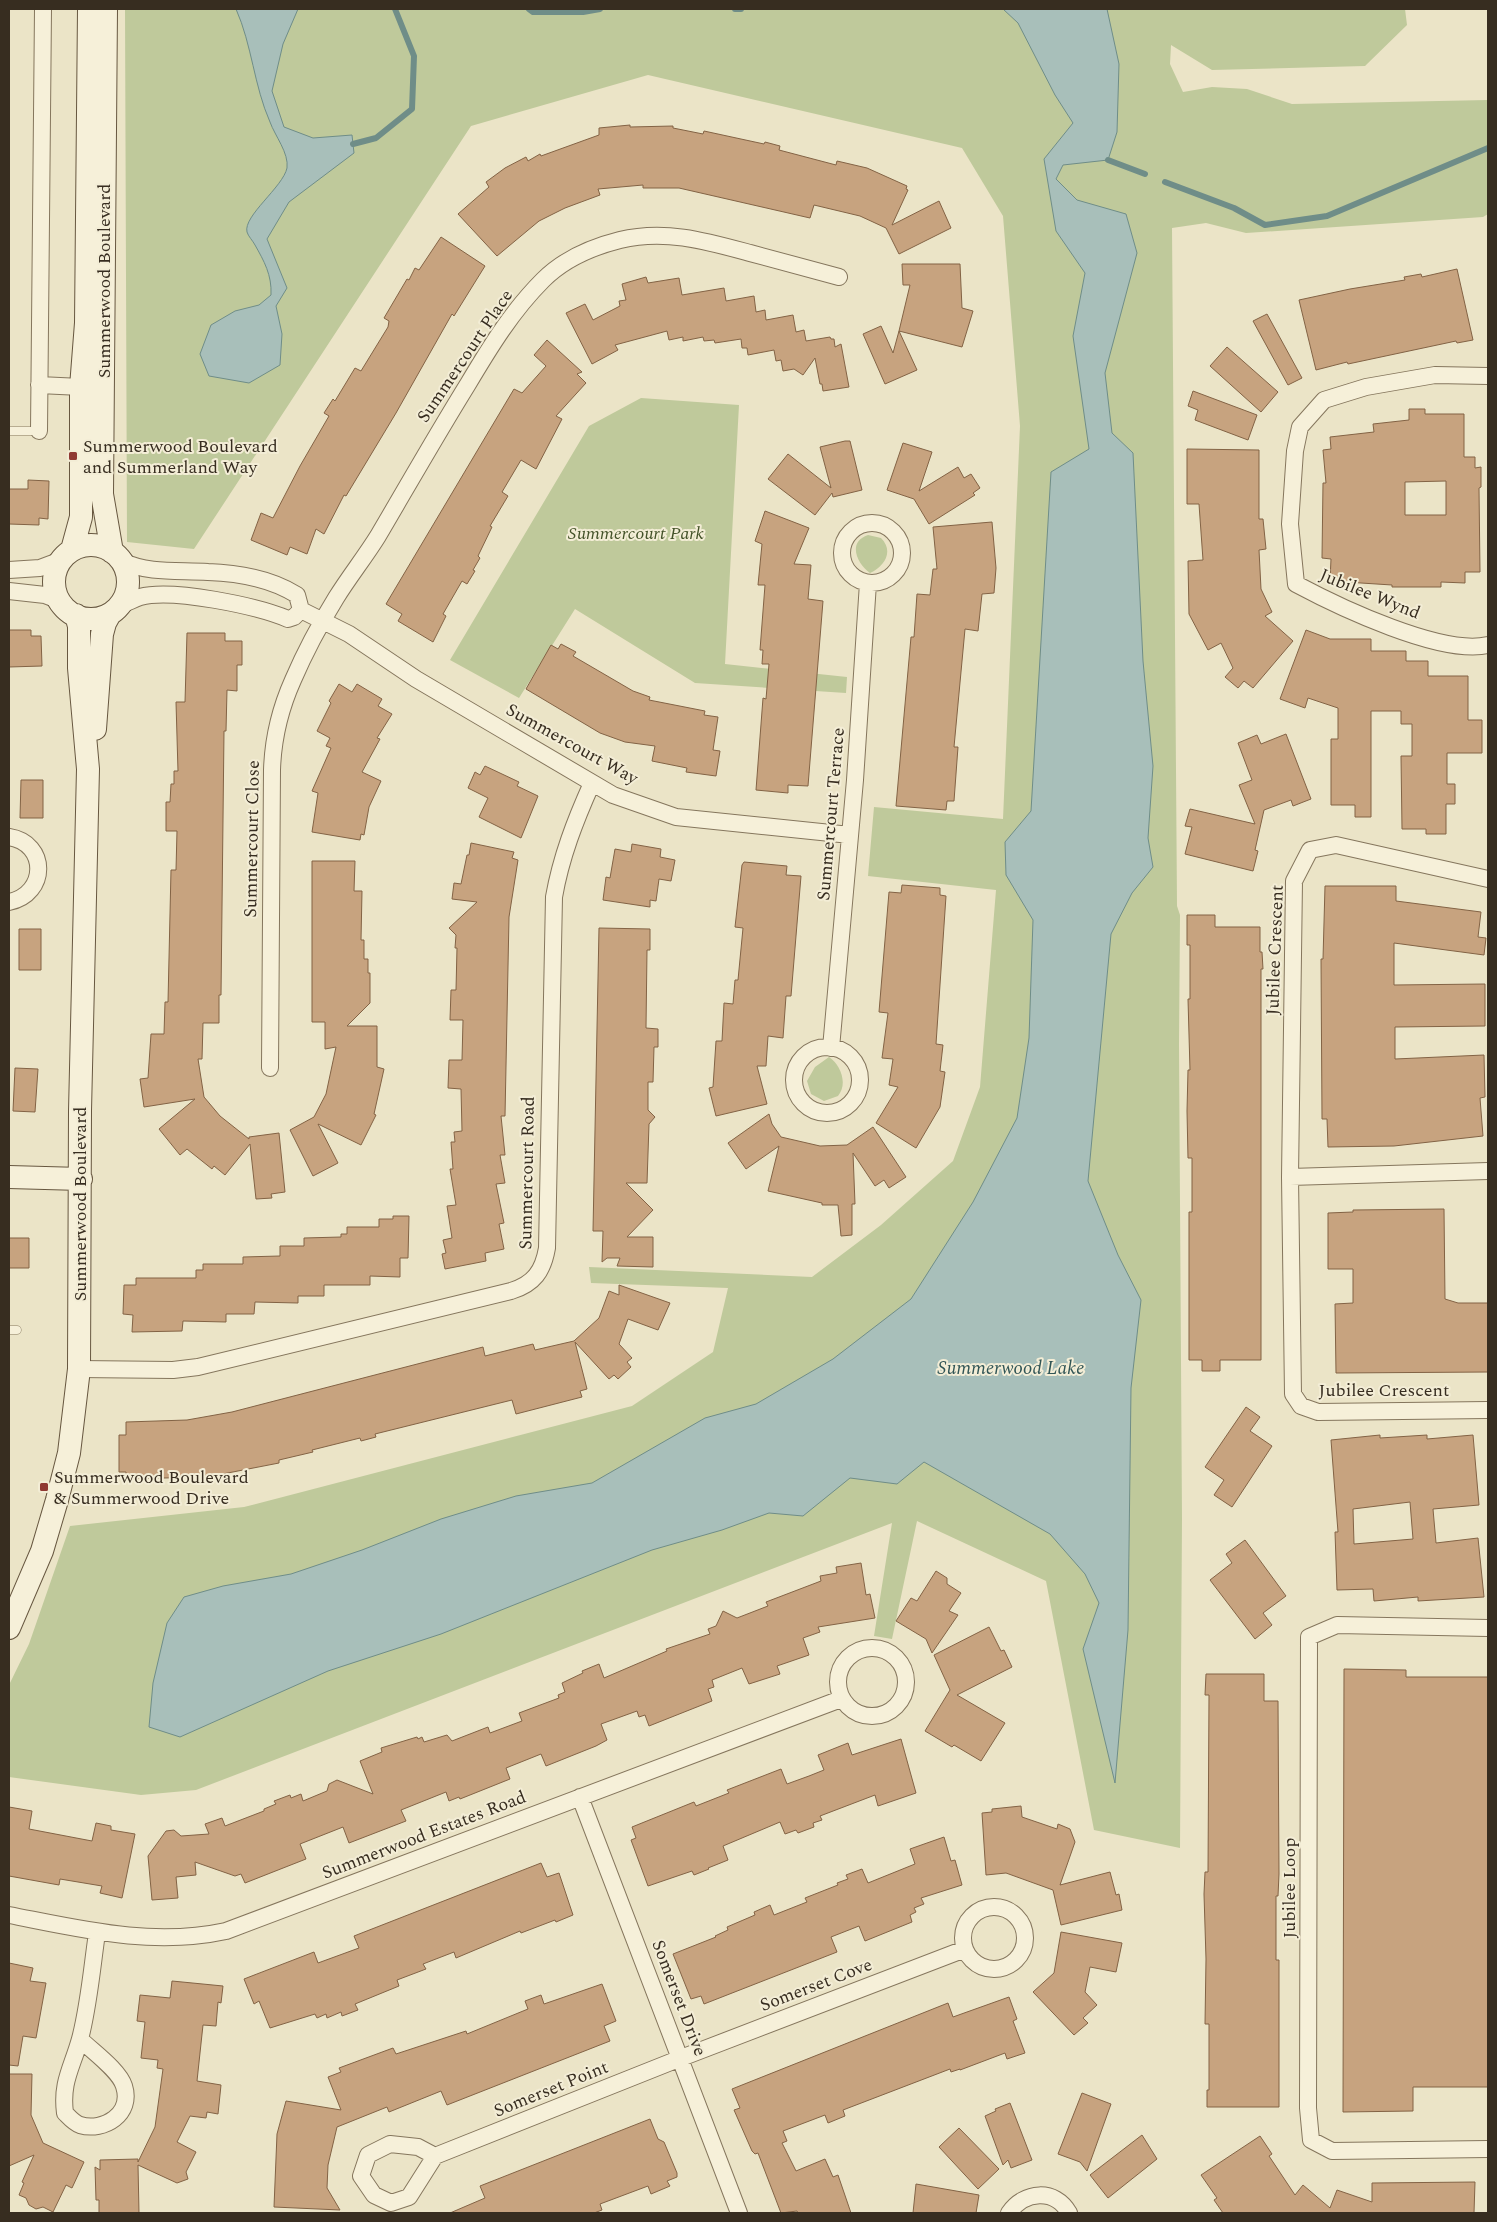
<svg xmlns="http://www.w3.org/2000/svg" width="1497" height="2222" font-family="Spectral,serif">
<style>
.green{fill:#bfc99b}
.water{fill:#a8bfba;stroke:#6f8d88}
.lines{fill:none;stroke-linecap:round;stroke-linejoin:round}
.stream{stroke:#6f8d88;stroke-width:6}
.building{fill:#c7a37f;stroke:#836345;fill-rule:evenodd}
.lane-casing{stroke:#85765d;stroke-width:9}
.street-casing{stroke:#85765d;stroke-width:18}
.secondary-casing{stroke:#675740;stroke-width:24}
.lane{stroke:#f6f0d9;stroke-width:8}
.street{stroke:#f6f0d9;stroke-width:16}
.secondary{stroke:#f6f0d9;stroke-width:22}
.poi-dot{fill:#903932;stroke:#f3edd6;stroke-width:2}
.labels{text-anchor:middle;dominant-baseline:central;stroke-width:4;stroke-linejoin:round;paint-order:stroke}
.street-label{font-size:18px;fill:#372d20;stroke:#f3edd6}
.poi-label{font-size:18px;fill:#372d20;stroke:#f3edd6;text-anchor:start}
.park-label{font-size:18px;font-style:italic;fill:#435228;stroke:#f3edd6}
.water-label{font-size:19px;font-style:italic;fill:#305455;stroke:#f3edd6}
</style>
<rect width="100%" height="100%" fill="#ebe4c7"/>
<!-- green -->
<path class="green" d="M125,9H1405L1407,25L1365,66L1212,70L1171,45L1170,64L1183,92L1212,87L1247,89L1292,104L1488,100V214L1483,217L1246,233L1206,223L1172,228L1177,906L1180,915L1179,1045L1182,1518L1180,1848L1094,1830L1046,1581L917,1521L892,1639L874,1636L892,1523L196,1790L141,1795L9,1777V1685L29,1644L70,1526L244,1507L632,1406L713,1352L728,1288L591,1283L589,1267L812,1277L881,1225L953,1161L980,1087L996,890L868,876L874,807L1003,819L1020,426L1003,216L962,148L648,75L471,126L194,549L127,542Z
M641,398L739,405L725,664L847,677L846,693L695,683L575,609L519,698L450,660L589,426Z
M868,535L881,538C894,551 885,566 870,573C857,564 847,542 868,535Z
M829,1057C841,1065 848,1084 838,1096L824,1101L811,1094L807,1081L815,1067Z"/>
<!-- water -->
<path class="water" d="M236,9H298L283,44L272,91L284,127L313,138L352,135L354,153L289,202L267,239L287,288L276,306L282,334L280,365L249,383L209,376L200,354L211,325L235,311L259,305L271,295C272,275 264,261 255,245C253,241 248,236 247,232C243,216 283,187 287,168C289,153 275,136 270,122C254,86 252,45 236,9Z
M1003,9H1107L1119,64L1117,132L1108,160L1063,165L1056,179L1077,200L1126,214L1137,253L1105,373L1112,433L1133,453L1143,661L1153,766L1148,838L1153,867L1132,893L1111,934L1088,1181L1118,1255L1141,1300L1131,1388L1128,1630L1115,1783L1083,1649L1099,1603L1085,1574L1050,1534L924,1462L897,1484L850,1478L803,1516L769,1513L722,1530L652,1550L441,1634L328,1671L180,1737L149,1727L153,1683L167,1623L184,1597L223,1586L291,1574L362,1550L441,1519L516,1496L592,1483L705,1418L756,1404L833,1359L911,1299L973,1202L1017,1118L1029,1038L1033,920L1006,875L1005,842L1031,811L1051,472L1089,449L1073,336L1085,273L1056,231L1044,159L1073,123L1055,95L1018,23Z"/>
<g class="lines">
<!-- stream -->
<path class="stream" d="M529,9L533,12H583L600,9
M735,9H741
M353,144L376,138L412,109L414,56L395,9
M1108,160L1145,174
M1165,182L1234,208L1265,225L1327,216L1488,148"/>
</g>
<!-- building -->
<path class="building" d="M630,125V127L673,126V128L703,134L704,131L764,144L765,142L780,146L779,150L836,165L837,161L867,168L907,186L906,189L908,190L892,225L939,201L951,228L899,254L886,228L860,216L814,205L810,218L679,188H643V185L598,189L600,195L565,208L539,221L497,256L458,214L489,187L486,182L505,168L526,157L528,161L540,154L541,156L599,135V128Z
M441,237L485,266L454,316L452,314L396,413L346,496L344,495L324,534L316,529L307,554L290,547L287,555L251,540L261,513L273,518L300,466L329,416L324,413L333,399L335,401L355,368L361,371L388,327L389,321L384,318L407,279L409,280L415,268L419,270Z
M902,264H960L962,308L973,311L962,347L899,331L910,285H903Z
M1457,269L1473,340L1457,343L1456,341L1348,364L1347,362L1316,370L1299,300L1350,289L1405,280L1404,277L1421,274L1422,277Z
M646,277L648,283L679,278L682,295L724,288L726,301L754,296L756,312L765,310L766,320L793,315L796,332L804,330L806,341L830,337L831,339H834L835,347L841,344L849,387L823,391L822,384H820L815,358L803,375L794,369L783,371L781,360L776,361L774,350L748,355L747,348H742L741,339L715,343L714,340L704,341L703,337L683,341V337L669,340L667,331L615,345L618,350L592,364L566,313L585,304L593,320L620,306L619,301L626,300L622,284Z
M1267,314L1302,378L1288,385L1253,321Z
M881,326L893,353L899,331L917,370L885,384L863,334Z
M547,340L582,372L577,374L586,383L556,416L562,419L536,469L521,460L502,492L508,496L490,526L492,527L478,556L480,558L473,570L475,571L467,584L462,581L443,614L446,616L433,642L398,621L402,614L386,604L514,389L522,393L546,366L534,355Z
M1227,347L1278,392L1261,412L1210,366Z
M1193,391L1257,415L1248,440L1195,420L1198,410L1188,406Z
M1409,409H1425V414H1464V457H1475V468L1481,467V487L1479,488L1480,572H1465V583L1441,582V587H1392V585L1330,581L1331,559L1322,558L1323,483H1326L1323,450L1331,449L1330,437L1374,432L1373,424L1409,420ZM1446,481V515H1405V482Z
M845,441H850L862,490L833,497L832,493L815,515L768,479L788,454L831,488L820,447Z
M903,443L932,452L919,491L958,467L964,478L971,474L980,488L973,493L975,495L929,524L914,499L887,490Z
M1187,449L1259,450V519H1263L1266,549L1259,550L1261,589L1272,612L1265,616L1293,641L1253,688L1244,681L1238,688L1225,677L1233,668L1221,643L1208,650L1189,614L1188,561L1203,560L1199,504H1187Z
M28,480L49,481L48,519L39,518V525L9,524V489H28Z
M765,511L809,528L794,564L811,565L808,599L823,601L808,786L788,785V793L756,790L763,698L766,699L769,664H762L763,650H760L765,585H758L762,544L755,541Z
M992,522L996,568L994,593L982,594L978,631L965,629L954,747H958L954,801H947L946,810L896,806L911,637H914L917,594L930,595L933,569H937L933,527Z
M9,630H31V636H41L42,666L9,667Z
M1306,630L1330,639H1371V651H1406V661H1428V676H1468V720H1482V753H1447V784H1455V804H1446V834H1426V829H1402L1401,756H1412V724H1401V711H1371V817H1355V805H1331V739H1338V708L1308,698L1305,708L1280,699Z
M187,633H225V641H242V665H237V691L227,690L226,731H224L221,995H219V1023H203L202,1059H198L204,1097L220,1116L249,1139V1137L279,1133L285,1192L271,1194L272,1198L256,1199L250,1144L225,1175L214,1166L212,1169L187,1149L180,1155L159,1129L195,1099L144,1107L140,1079L148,1078L151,1034H164L165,1002H168L171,870H176L177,831H166V802H170L171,784H174V771H178L176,702H185Z
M561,644L576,652L573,656L633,691L650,697L649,700L705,711L704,715L718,717L713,750L720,751L716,776L686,772L687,768L652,761L655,746L625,742L600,733L526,689L551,645L558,649Z
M339,684L352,692L357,684L382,699L378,706L392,714L377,738L380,739L362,772L381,781L369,807L364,835L361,834L360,840L312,832L318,793L312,791L331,748L326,746L330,738L317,731L331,703L329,701Z
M1286,734L1311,799L1293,806L1291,800L1264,810L1255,850L1258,851L1253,871L1185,854L1192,827L1185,826L1190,809L1255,824L1239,785L1252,780L1238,743L1257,735L1261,744Z
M485,766L519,782L517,786L538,796L521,838L479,817L488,798L468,788L475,772L480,775Z
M21,780H43V818H20Z
M471,843L514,852L512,858L518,860L509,917L505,1116H501L505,1155H500L505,1183L496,1184L504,1223L499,1224L504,1249L485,1253L486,1261L445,1269L442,1254L446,1253L443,1240L452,1238L447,1206L456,1205L450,1169H453L451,1142H455L454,1132L462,1131L461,1089L448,1088L449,1060H462L463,1020H450L451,990H456L457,948H455L456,935L449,928L477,902L452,899L454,883L461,884L467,855H469Z
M632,844L661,849L660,857L675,860L671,881L659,879L656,901L650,900V907L603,900L606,877L610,878L615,849L631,852Z
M312,861H355L354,891H362L361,940H364V959H368V973H370V1003L347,1026H377V1067L384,1069L374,1114L376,1115L361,1145L318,1124L338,1163L313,1176L290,1130L314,1117L326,1094L336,1047L325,1049V1022H312Z
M744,862L787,866L786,875L801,876L791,996H786L783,1038L768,1036L766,1066H757L767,1104L716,1116L709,1088L713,1087L716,1041H722L724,1003L733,1004L735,980H738L743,928L735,927L742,865Z
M902,885L940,888V895L946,896L936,1044L943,1045L940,1071L945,1072L940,1107L916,1148L876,1123L898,1087L889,1085L893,1059L882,1058L888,1013L879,1012L889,892L901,893Z
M1325,886H1396V901L1481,912L1478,937L1486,938L1484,955L1394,943V985L1485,984V1026L1395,1027V1059L1484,1055L1485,1097L1480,1098L1483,1136L1394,1146L1328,1147L1327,1119H1322L1321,959H1323Z
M1187,915H1215V927H1260V952H1262L1263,969H1261V1360H1220V1371H1202V1360H1189V1212H1192V1158H1188L1187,1111L1188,1070H1190L1188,999H1190V945H1187Z
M599,928L650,929V950H647L646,1028L658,1029V1047H654L653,1082H648V1110L655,1117L649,1124L647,1183H626L653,1210L627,1237H653V1267L617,1266L620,1258H607L602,1262L603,1231H593Z
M19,929H41V970H19Z
M15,1068L38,1069L35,1112L13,1111Z
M769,1114L772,1124L781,1137L820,1146L847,1145L873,1127L906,1177L889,1188L884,1180L875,1186L853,1153L855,1204H852V1235L841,1236L838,1205H822V1203L768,1191L779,1146L746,1169L728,1143Z
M1444,1209L1445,1299L1458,1303H1488V1372L1336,1373L1335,1304L1353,1303V1269H1328V1213L1353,1212V1210Z
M393,1216H409L408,1258H400V1277L370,1276V1285H324V1296H298V1303L255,1302L254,1314H226V1322L183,1321L182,1331L132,1332L133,1315L123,1314L124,1285H136V1278H196V1270H203V1264H243V1257L280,1256V1246H304V1238L341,1237V1234H347V1227H379V1219H393Z
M9,1238H29V1268H9Z
M619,1285L670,1303L658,1330L628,1319L619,1344L632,1358L627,1362L631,1367L618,1379L614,1375L609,1379L575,1342L587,1389L580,1391L582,1397L516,1414L512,1400L375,1434L376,1437L361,1441L360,1438L312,1450L313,1452L279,1460V1463L202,1478V1477L126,1479V1472H119V1435H126V1422L187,1420L232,1412L483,1347L485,1356L533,1344L535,1350L574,1341L599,1318L609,1291L619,1295Z
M1246,1407L1260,1417L1250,1431L1272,1446L1232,1507L1214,1495L1224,1480L1205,1467Z
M1380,1435V1438L1427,1435V1439L1473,1435L1479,1505L1433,1509L1436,1543L1478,1538L1484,1597L1418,1601V1597L1374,1601L1373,1589L1337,1590L1335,1532H1338L1331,1440ZM1410,1502L1413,1539L1354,1544L1353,1509Z
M1245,1540L1286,1596L1263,1613L1272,1625L1255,1639L1210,1580L1232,1563L1226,1554Z
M861,1563L866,1595L870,1594L875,1618L818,1627L820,1632L803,1638L809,1655L777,1666L780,1674L749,1684L742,1668L712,1680L714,1687L708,1689L712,1701L649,1726L645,1715L639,1717L637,1711L601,1724L607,1740L596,1746L546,1766L541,1754L506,1768L510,1779L460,1799L459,1797L449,1801L446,1792L401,1810L406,1821L349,1843L343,1827L300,1844L306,1859L245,1883L241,1874L235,1876L195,1862L196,1875L176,1877L178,1898L152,1900L148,1856L166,1831L174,1830L181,1836L209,1834L205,1824L222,1818L225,1826L264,1811V1809L276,1804L274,1801L290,1795L291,1798L301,1794L303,1801L327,1791L329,1784L337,1780L373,1794L360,1761L382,1752L381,1748L417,1737L418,1739L422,1737L424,1742L447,1735L452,1741L488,1727L490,1733L522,1721L519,1713L559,1698L558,1695L565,1692L562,1683L583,1673L582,1671L599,1664L604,1678L667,1651L666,1649L710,1634L708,1629L716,1626L723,1611L737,1618L768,1606L766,1602L821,1581L820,1576L837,1573L836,1567Z
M936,1571L947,1578V1584L961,1593L949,1611L958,1615L932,1653L926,1639L896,1621L911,1598L917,1601Z
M989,1627L1001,1651L1004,1650L1012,1667L957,1695L1005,1723L981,1761L954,1745L952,1747L925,1731L950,1690L934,1655Z
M1344,1669L1406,1670V1677H1488V2087H1413V2111L1343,2112Z
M1206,1674H1264V1701H1278L1279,1874L1278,1896H1276V1960H1279V2107H1207V2090H1209V2024H1205L1206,1959L1204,1894L1205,1872H1208L1209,1695H1205Z
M901,1739L916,1793L878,1806L875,1795L820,1816L822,1820L813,1823L814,1827L798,1833L796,1830L785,1834L780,1822L723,1846L728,1860L708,1868L709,1869L694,1875L692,1871L648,1886L631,1840L636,1838L632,1827L694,1802L696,1806L729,1793L727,1790L781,1769L787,1784L809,1776L824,1770L818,1755L848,1743L852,1755Z
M1021,1806L1022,1817L1057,1829L1058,1824L1070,1829L1075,1842L1060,1885L1110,1872L1116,1895L1119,1894L1122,1910L1061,1925L1053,1890L1006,1873L986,1875L982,1813L992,1812V1809Z
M9,1807L32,1811L29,1829L92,1841L96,1823L111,1826V1830L135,1834L122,1898L100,1893L102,1886L60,1879L59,1885L9,1876Z
M944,1837L951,1861L955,1860L962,1885L921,1898L924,1904L914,1908L916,1912L910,1915L912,1922L865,1941L859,1926L831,1937L837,1952L704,2004L701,1996L691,1999L673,1954L716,1937L715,1936L728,1930L727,1927L755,1915L754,1912L770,1905L774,1915L807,1902L805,1898L838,1885L837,1883L848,1879L846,1875L862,1869L868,1883L915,1864L910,1849Z
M541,1863L547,1877L559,1873L573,1915L556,1922L555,1920L521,1933L520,1931L456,1958L454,1952L423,1964L426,1969L397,1980L399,1986L355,2004L358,2010L342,2016L341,2012L327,2018L326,2014L317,2018L315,2014L270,2028L259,2001L254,2004L244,1979L314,1952L318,1963L359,1948L354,1936Z
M1061,1932L1122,1943L1116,1972L1090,1967L1085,1992L1097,2005L1083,2018L1088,2023L1074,2035L1033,1992L1054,1973Z
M9,1963L33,1968L30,1981L46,1983L36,2038L23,2036L18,2066L9,2065Z
M172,1981L223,1986L221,2003L218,2002L216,2026L203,2025L197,2081L221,2085L218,2114L207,2112L206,2118L190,2116L177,2142L196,2152L186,2172L188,2179L177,2183L138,2165L139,2213H99V2200H96L95,2167L100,2170V2160L138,2159V2162L155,2127L163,2069L157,2068L158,2060L141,2058L145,2022L137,2021L140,1995L170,1998Z
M602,1984L616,2021L604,2026L610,2041L447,2105L441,2091L389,2112L387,2107L337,2127L328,2165L327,2188L340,2210L274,2207L277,2134L286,2101L341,2110L328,2077L341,2072L339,2068L393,2048L396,2054L466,2031L467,2034L528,2009L525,2001L541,1995L544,2004Z
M1009,1997L1017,2019L1013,2021L1025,2053L1007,2059L1005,2053L960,2070V2069L951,2072L950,2069L843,2110L845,2116L828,2123L825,2115L783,2131L787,2141L782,2143L796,2171L825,2159L833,2177L838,2175L851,2213H798L797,2211L781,2213L758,2153L755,2154L752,2151L734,2110L740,2108L732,2089L948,2003L953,2017Z
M9,2074H32L31,2115L43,2143L84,2162L72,2188L66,2185L53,2212L43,2207L36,2209L29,2205L26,2198L19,2195L24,2183L22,2182L34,2155L9,2166Z
M1082,2093L1111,2104L1087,2171L1080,2162L1058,2154Z
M1010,2103L1032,2160L1011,2168L1008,2160L1003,2165L985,2116L996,2111L995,2109Z
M650,2119L658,2139L664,2142L677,2173V2177L667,2181L670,2186L651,2194L648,2186L600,2204L602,2210L594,2213H450L485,2198L480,2186Z
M959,2128L999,2169L978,2189L939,2147Z
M1142,2135L1157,2159L1108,2198L1090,2175Z
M1260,2136L1272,2154L1269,2156L1295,2195L1303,2185L1330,2208L1337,2190L1372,2202V2183L1475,2182L1474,2213H1223L1214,2200L1217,2198L1201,2175Z
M916,2184L979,2195L976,2213H913Z"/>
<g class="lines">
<!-- lane casing -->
<g class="lane-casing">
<path id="lane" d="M9,431H39
M9,1330H17"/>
</g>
<!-- street casing -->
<g class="street-casing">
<path id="street" d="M1488,376L1435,375L1366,387L1324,400L1300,427L1295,451L1290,524L1296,584C1339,607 1442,656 1488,645
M39,385L81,387
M39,431L43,9
M842 553a30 30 0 1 1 60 0a30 30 0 1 1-60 0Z
M121,561C150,574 178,570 208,572C239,573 270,578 297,595L301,610L349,634L416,679L613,795L676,817L850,835
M9,570L40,568L64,559
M9,591L45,595L58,600
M118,606C125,604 132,600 140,597C172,588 257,606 288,619L294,617L301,610
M9,837C48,843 48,894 9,902
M1488,879L1336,845L1310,850L1294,881L1290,1177L1293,1394L1301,1406L1318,1412L1488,1410
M794 1080a33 33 0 1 1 66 0a33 33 0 1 1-66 0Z
M831,1048L855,780L868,583
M270,1068L272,770C273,738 280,709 293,680C305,652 320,624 336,598C349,577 365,557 378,536C408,485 437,434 468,384C490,347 512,311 543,280C563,260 592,247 620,240C665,229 706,241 750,253C780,261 810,269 839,277
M1290,1177L1488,1171
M79,1369L173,1370L198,1367L511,1291C534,1284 543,1271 547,1248L554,897C561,857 575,821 592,783
M1488,1628L1337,1625L1309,1637L1308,2108L1311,2140L1332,2151L1488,2149
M838 1682a34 34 0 1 1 68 0a34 34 0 1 1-68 0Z
M580,1797L739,2213
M963 1938a31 31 0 1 1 62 0a31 31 0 1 1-62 0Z
M9,1915C81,1929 152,1947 226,1931L841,1699
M80,2039C92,2051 119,2070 124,2086C133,2114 104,2132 80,2125C74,2123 69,2117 65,2113C61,2082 72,2068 80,2039C89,2005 92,1967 97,1933
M435,2156L409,2197L391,2203L374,2195L361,2176L368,2155L390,2144L418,2147L435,2156L681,2058L965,1949
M1009,2213C1024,2191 1055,2188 1069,2213"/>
</g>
<!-- secondary casing -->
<g class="secondary-casing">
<path id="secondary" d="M106,9L102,494L112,552
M54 582a37 37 0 1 1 74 0a37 37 0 1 1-74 0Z
M72,550L81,517V387L86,323L89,9
M95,729L102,634L105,623L110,614
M9,1177L81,1179
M9,1628L42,1551L57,1500L69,1453L79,1369L80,1111L88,769L79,668V626L76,615"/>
</g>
<!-- lane -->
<use href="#lane" class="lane"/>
<!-- street -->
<use href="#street" class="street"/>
<!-- secondary -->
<use href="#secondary" class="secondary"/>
</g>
<!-- markers -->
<g class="poi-dot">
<rect x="68" y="451" width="10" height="10" rx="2.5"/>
<rect x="39" y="1482" width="10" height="10" rx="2.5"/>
</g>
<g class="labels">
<!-- street labels -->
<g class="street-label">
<text transform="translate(104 281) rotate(-90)">Summerwood Boulevard</text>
<text transform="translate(465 356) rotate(-56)">Summercourt Place</text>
<text transform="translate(1370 594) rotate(22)">Jubilee Wynd</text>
<text transform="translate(572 744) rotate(29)">Summercourt Way</text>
<text transform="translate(831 814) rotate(-85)">Summercourt Terrace</text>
<text transform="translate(252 839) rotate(-89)">Summercourt Close</text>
<text transform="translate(1275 950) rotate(-88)">Jubilee Crescent</text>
<text transform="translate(527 1173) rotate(-89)">Summercourt Road</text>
<text transform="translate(80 1204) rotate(-90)">Summerwood Boulevard</text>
<text x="1384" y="1390">Jubilee Crescent</text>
<text transform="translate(424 1835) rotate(-21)">Summerwood Estates Road</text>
<text transform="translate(1289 1888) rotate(-90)">Jubilee Loop</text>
<text transform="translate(816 1985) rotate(-21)">Somerset Cove</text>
<text transform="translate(679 1998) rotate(69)">Somerset Drive</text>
<text transform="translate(551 2089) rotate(-22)">Somerset Point</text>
</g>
<!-- poi labels -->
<g class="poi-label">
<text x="83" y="446">Summerwood Boulevard<tspan x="83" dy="21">and Summerland Way</tspan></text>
<text x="54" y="1477">Summerwood Boulevard<tspan x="54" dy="21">&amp; Summerwood Drive</tspan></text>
</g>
<!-- park labels -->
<g class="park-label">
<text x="636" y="533">Summercourt Park</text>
</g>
<!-- water labels -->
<g class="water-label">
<text x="1011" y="1368">Summerwood Lake</text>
</g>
</g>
<!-- border -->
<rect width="1497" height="2222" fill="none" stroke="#372d20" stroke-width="20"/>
</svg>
